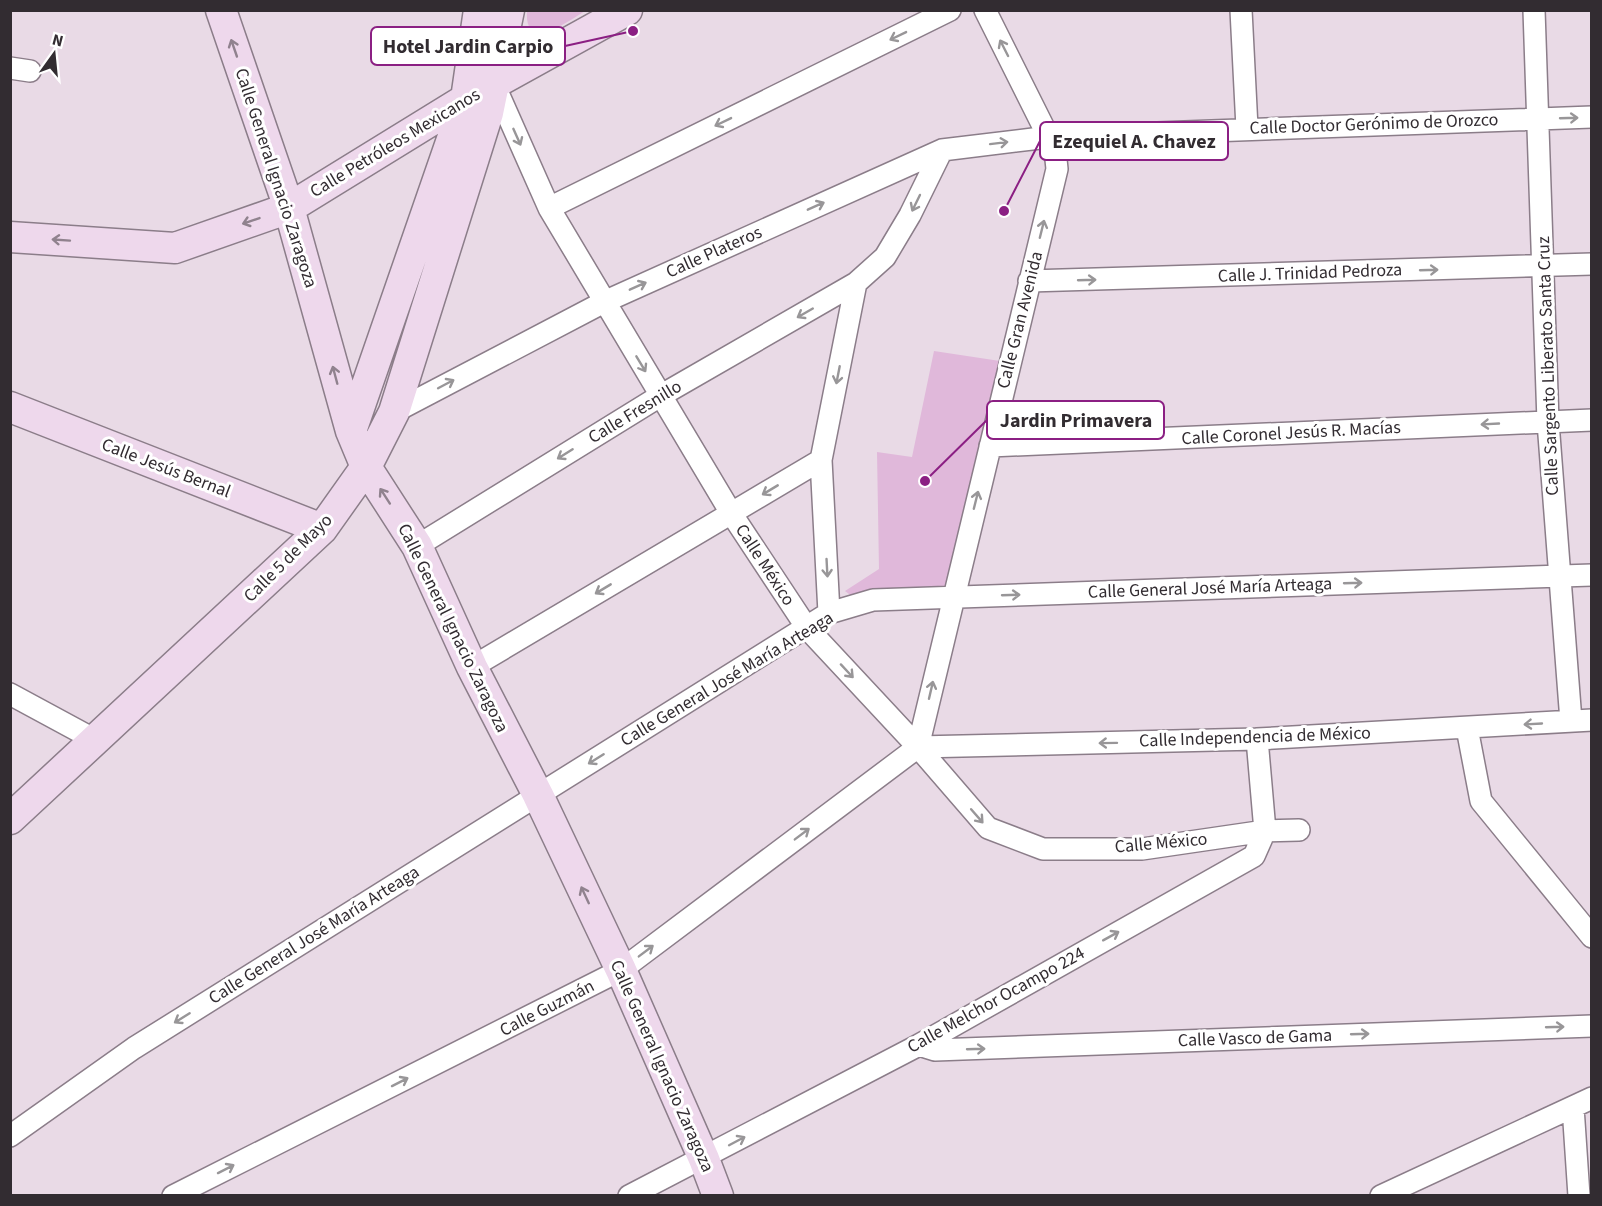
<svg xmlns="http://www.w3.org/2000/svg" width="1602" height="1206" font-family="'Source Sans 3',sans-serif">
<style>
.green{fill:#e0b8da}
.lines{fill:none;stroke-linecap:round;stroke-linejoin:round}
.street-casing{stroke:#8b7d89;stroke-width:24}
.secondary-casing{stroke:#8b7d89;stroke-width:33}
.street{stroke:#fff;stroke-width:21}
.secondary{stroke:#eed8ec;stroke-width:30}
.oneway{stroke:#989698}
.oneway2{stroke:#90828e}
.labels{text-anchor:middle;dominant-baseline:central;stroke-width:6;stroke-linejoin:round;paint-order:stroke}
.street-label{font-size:18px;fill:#322c31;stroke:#fff}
.leader{fill:none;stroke:#8b1f83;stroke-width:2}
.callout-dot{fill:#8b1f83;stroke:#fff;stroke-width:2}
.callout{fill:#fff;stroke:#8b1f83;stroke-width:2}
.callout-label{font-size:20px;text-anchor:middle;font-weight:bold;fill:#322c31}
</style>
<rect width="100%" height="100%" fill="#e9dae6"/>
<!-- green -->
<path class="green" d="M527,11V10L585,11C569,21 524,54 527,11Z
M934,351L1000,361L950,577L944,587L853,597L845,591L879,569L877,452L912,457Z"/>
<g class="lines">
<!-- street casing -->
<g class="street-casing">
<path id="street" d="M1241,10L1247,128
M1534,10L1548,422L1571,721
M10,68L30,71
M494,84L549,208L731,513L807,628L918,747L988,828L1043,849H1142L1265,831L1299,830
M549,208L950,10
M1029,281L1592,264
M394,412L604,302L942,150L1049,137L1592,117
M990,446L1592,420
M417,546L660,396L856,283
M829,613L821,460L856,283L885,257L910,215L942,150
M472,667L821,460
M10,694L97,741
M1467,728L1481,801L1592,937
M918,747L1057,169L1055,150L985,10
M918,747L1257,739L1592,720
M919,1045L935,1050L1592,1026
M1573,1107L1579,1196
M10,1136L134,1048L829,613L873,600L1592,575
M173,1196L621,970L918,747
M629,1196L919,1045L1254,856L1265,831L1257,739
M1381,1196L1592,1098"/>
</g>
<!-- secondary casing -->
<g class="secondary-casing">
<path id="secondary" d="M221,10L289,208L351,431L366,467L417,546L472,667L538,795L621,970L704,1159L718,1196
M10,237L175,248L289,208L466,99L627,10
M10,407L322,529
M351,431L466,99L479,10
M10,819L322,529L366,467L394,412L488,113L509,10"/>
</g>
<!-- street -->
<use href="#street" class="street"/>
<!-- secondary -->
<use href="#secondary" class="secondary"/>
</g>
<!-- one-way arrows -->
<defs><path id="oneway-shaft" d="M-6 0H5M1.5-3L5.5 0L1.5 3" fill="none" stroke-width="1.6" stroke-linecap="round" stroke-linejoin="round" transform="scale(1.5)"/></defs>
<g class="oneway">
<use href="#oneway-shaft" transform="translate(898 36) rotate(154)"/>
<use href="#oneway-shaft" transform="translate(1004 48) rotate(-117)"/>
<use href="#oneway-shaft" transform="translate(1569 118) rotate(-2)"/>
<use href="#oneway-shaft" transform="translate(723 122) rotate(154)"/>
<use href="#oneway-shaft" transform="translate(517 137) rotate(66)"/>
<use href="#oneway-shaft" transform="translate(999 143) rotate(-7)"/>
<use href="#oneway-shaft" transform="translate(916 203) rotate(116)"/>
<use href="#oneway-shaft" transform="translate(816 206) rotate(-24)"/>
<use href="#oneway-shaft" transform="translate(1042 229) rotate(-76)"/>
<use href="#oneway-shaft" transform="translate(1429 270) rotate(-2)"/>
<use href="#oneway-shaft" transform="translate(1087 280) rotate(-2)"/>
<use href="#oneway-shaft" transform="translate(638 286) rotate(-24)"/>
<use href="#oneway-shaft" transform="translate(805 313) rotate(150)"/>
<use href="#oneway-shaft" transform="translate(641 364) rotate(59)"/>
<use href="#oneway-shaft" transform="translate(838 375) rotate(101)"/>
<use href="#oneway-shaft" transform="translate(446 384) rotate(-28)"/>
<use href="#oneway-shaft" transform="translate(1490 424) rotate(177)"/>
<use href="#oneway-shaft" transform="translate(565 454) rotate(148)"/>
<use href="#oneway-shaft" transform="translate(770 490) rotate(149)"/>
<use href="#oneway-shaft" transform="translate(976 500) rotate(-76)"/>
<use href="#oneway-shaft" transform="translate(827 568) rotate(87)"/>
<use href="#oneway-shaft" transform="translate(1353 583) rotate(-2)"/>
<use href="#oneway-shaft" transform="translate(603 589) rotate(149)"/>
<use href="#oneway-shaft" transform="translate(1011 595) rotate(-2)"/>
<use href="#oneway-shaft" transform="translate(847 671) rotate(47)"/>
<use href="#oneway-shaft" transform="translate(931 690) rotate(-77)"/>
<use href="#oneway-shaft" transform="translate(1533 724) rotate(177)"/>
<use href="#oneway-shaft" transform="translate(1108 743) rotate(179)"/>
<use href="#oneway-shaft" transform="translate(596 759) rotate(148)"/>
<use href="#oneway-shaft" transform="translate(977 816) rotate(49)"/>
<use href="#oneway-shaft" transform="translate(802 834) rotate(-37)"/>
<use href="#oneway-shaft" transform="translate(1111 936) rotate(-29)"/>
<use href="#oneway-shaft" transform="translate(646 951) rotate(-37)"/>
<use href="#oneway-shaft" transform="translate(182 1018) rotate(148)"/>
<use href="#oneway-shaft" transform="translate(1555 1027) rotate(-2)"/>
<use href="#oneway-shaft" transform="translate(1360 1034) rotate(-2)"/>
<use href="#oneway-shaft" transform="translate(976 1049) rotate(-2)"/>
<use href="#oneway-shaft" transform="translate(400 1082) rotate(-27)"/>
<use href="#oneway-shaft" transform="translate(737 1141) rotate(-28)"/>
<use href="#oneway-shaft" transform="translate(226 1169) rotate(-27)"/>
</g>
<g class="oneway2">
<use href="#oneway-shaft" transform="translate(234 48) rotate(-109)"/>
<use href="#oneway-shaft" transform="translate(251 221) rotate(161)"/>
<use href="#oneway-shaft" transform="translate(61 240) rotate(-176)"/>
<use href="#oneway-shaft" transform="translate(335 375) rotate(-105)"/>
<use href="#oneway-shaft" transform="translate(385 496) rotate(-123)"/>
<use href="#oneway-shaft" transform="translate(585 895) rotate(-115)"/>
</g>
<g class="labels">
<!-- street labels -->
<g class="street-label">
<text transform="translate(1374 124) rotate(-2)">Calle Doctor Gerónimo de Orozco</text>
<text transform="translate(395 143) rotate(-31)">Calle Petróleos Mexicanos</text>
<text transform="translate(276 178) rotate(72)">Calle General Ignacio Zaragoza</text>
<text transform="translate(714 252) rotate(-24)">Calle Plateros</text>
<text transform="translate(1310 273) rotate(-2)">Calle J. Trinidad Pedroza</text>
<text transform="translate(1020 320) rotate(-76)">Calle Gran Avenida</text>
<text transform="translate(1548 366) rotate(-92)">Calle Sargento Liberato Santa Cruz</text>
<text transform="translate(635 412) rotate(-31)">Calle Fresnillo</text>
<text transform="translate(1291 433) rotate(-3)">Calle Coronel Jesús R. Macías</text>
<text transform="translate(166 468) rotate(21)">Calle Jesús Bernal</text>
<text transform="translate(288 558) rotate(-45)">Calle 5 de Mayo</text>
<text transform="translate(765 565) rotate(57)">Calle México</text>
<text transform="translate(1210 588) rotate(-2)">Calle General José María Arteaga</text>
<text transform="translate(453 628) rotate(64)">Calle General Ignacio Zaragoza</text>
<text transform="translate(727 679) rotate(-31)">Calle General José María Arteaga</text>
<text transform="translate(1255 737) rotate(-2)">Calle Independencia de México</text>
<text transform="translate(1161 843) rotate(-5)">Calle México</text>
<text transform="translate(314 935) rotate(-32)">Calle General José María Arteaga</text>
<text transform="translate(996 1000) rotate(-29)">Calle Melchor Ocampo 224</text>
<text transform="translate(547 1008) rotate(-27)">Calle Guzmán</text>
<text transform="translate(1255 1038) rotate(-2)">Calle Vasco de Gama</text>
<text transform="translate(662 1066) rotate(66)">Calle General Ignacio Zaragoza</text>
</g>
</g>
<!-- callouts -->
<path class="leader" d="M633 31L565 46M1004 211L1040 141M925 481L987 420"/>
<g class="callout-dot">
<circle cx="633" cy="31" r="6"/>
<circle cx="1004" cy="211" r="6"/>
<circle cx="925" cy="481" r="6"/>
</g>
<g class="callout">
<rect x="371" y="27" width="194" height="38" rx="6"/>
<rect x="1040" y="122" width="188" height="38" rx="6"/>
<rect x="987" y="401" width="177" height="38" rx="6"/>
</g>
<g class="callout-label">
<text x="468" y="53">Hotel Jardin Carpio</text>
<text x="1134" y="148">Ezequiel A. Chavez</text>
<text x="1076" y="427">Jardin Primavera</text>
</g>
<!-- border -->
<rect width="1602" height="1206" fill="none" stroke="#322c31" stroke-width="24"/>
<!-- north arrow -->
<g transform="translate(54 54) rotate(15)" stroke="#ffffff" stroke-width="4.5" paint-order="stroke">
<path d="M0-4.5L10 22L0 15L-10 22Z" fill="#322c31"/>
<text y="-9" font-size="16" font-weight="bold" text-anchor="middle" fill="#322c31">N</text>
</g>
</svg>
